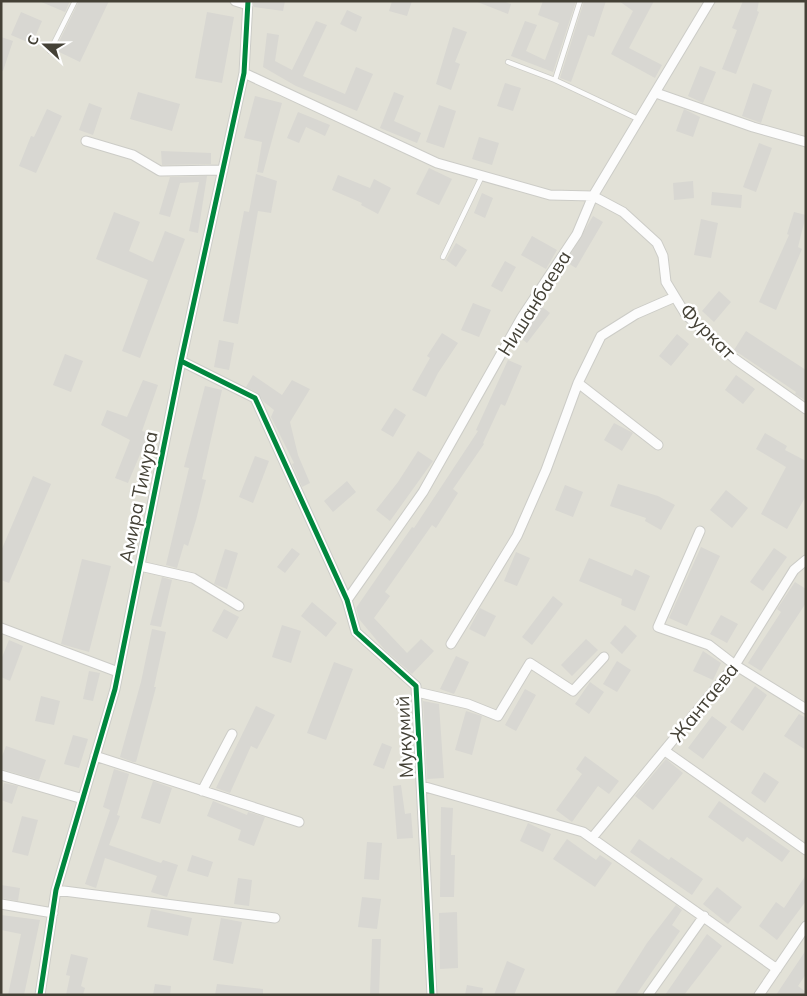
<svg xmlns="http://www.w3.org/2000/svg" width="807" height="996" font-family="Mulish,sans-serif">
<style>
.residential{fill:#e2e1d7}
.building{fill:#d8d7d2}
.lines{fill:none;stroke-linecap:round;stroke-linejoin:round}
.service-casing{stroke:#ccccc7;stroke-width:6}
.minor-casing{stroke:#ccccc7;stroke-width:11}
.service{stroke:#fcfcfc;stroke-width:4.5}
.minor{stroke:#fcfcfc;stroke-width:9}
.cycleway-casing{stroke:#fff;stroke-width:8}
.cycleway{stroke:#00873e;stroke-width:5}
.labels{text-anchor:middle;dominant-baseline:central;stroke-width:5;stroke-linejoin:round;paint-order:stroke}
.street-label{font-size:19px;fill:#444136;stroke:#fff}
</style>
<rect width="100%" height="100%" fill="#eeeee9"/>
<!-- residential -->
<path class="residential" d="M1,1H806V995H1Z"/>
<!-- building -->
<path class="building" d="M39,1H70L65,12Z
M79,1H109L80,62L55,50Z
M254,1H285L283,11L254,7Z
M392,1H412L407,16L389,11Z
M475,1H503L511,4L508,14Z
M543,1H576L553,72L511,56L525,21L537,25L526,51L545,60L559,23L538,15Z
M584,1H606L594,37L588,35L571,82L560,78Z
M619,1H654L629,48L662,65L655,78L611,54L633,11Z
M743,1H759L757,11L759,12L736,74L722,69L737,30L732,28Z
M347,10L362,17L356,32L340,24Z
M21,12L42,21L32,44L11,35Z
M207,12L234,17L222,83L195,78Z
M316,21L327,25L303,76L345,94L356,67L373,74L357,111L296,86L263,67L267,33L279,35L275,61L292,70Z
M453,27L467,32L455,62L460,64L451,90L436,84Z
M1,37L13,41L3,71H1Z
M700,66L716,72L703,103L688,96Z
M505,83L521,88L513,111L497,106Z
M753,83L772,90L761,123L742,116Z
M138,92L180,104L172,131L130,119Z
M394,92L404,96L394,121L421,133L417,143L380,128Z
M255,96L282,103L263,173L257,172L262,142L244,138Z
M89,103L102,108L93,135L79,130Z
M439,105L456,111L444,148L426,142Z
M47,109L62,116L36,173L19,166L31,136L34,137Z
M684,109L700,117L693,137L676,131Z
M298,112L330,125L325,136L306,127L299,143L287,138Z
M479,137L499,143L492,165L472,159Z
M759,143L772,148L756,192L743,187Z
M161,151L211,153V164L162,165Z
M429,168L452,179L439,205L416,194Z
M256,174L277,181L271,213L258,211L238,324L223,321L244,211L249,212Z
M338,175L370,188L374,179L391,188L378,214L361,205L362,203L332,190Z
M207,176L198,233L189,231L199,182L180,183L170,217L159,214L170,177Z
M693,181L694,198L674,200L673,183Z
M712,192L742,195L741,208L711,205Z
M482,193L493,198L485,218L474,213Z
M114,212L140,222L129,251L153,262L165,231L185,239L140,358L122,351L148,280L96,259Z
M794,212L806,215L798,247L802,249L776,310L759,302L789,235L787,234Z
M593,216L603,222L576,268L566,262Z
M701,219L718,223L711,258L694,255Z
M532,236L557,250L546,269L521,255Z
M456,243L467,250L456,267L446,260Z
M505,261L516,267L502,292L491,286Z
M719,291L731,302L714,322L702,311Z
M473,303L491,310L479,337L461,330Z
M541,306L550,313L527,343L518,336Z
M746,331L806,370V401L795,394L796,392L734,350Z
M442,333L458,343L438,373L426,397L412,390L430,358L427,356Z
M677,334L689,344L671,366L659,356Z
M219,340L234,343L229,370L214,367Z
M65,354L83,361L71,392L53,385Z
M508,360L522,366L505,406L501,404L483,443L484,444L453,489L458,493L436,528L432,525L385,592L390,596L374,618L407,653L421,639L434,651L412,674L384,649L359,619L356,608L412,527L414,528L478,431L476,430Z
M253,375L282,395L292,380L310,389L290,422L298,455L310,483L302,487L292,464L294,463L271,417L274,410L264,402L258,393L246,387Z
M736,375L755,389L743,404L725,390Z
M143,380L158,385L142,431L149,433L128,483L115,478L130,440L101,425L107,410L127,417Z
M205,386L222,390L202,479L206,480L196,520L188,546L184,544L177,568L166,565L189,468L184,467Z
M395,408L406,415L393,437L381,430Z
M614,423L633,433L622,451L604,440Z
M765,433L787,446L785,450L806,461V496L787,529L761,514L786,467L756,449Z
M418,451L433,461L390,521L376,510L398,482Z
M255,456L269,461L253,503L239,497Z
M33,476L51,484L9,583L1,580V551Z
M347,481L356,492L333,512L324,501Z
M618,484L658,496L675,505L661,530L645,521L646,518L610,506Z
M565,485L583,492L573,517L555,510Z
M726,490L748,508L732,528L710,510Z
M701,547L720,556L687,626L669,618Z
M292,548L300,554L285,573L277,567Z
M774,548L787,557L763,591L750,582Z
M225,549L238,553L227,589L214,584Z
M516,552L530,558L517,586L504,581Z
M589,558L632,576L635,569L650,576L635,611L621,605L622,599L579,581Z
M82,559L111,566L89,652L61,644Z
M162,577L172,580L161,627L150,625Z
M795,582L806,589V603L761,671L748,663L781,612L777,609Z
M553,596L563,604L532,645L522,637Z
M312,602L337,623L326,637L301,616Z
M480,608L496,616L485,637L469,629Z
M224,609L239,617L227,639L212,631Z
M721,615L738,624L727,643L710,634Z
M282,625L301,631L291,663L272,657Z
M625,625L637,636L622,654L610,643Z
M152,629L166,632L154,687H156L136,762H133L120,757L141,682Z
M586,639L598,650L572,676L561,665Z
M9,640L23,646L10,681L1,677V660Z
M703,651L721,663L713,680L693,671Z
M456,656L469,662L454,694L440,689Z
M617,661L631,670L617,692L603,684Z
M334,662L353,669L326,740L307,733Z
M89,671L100,673L93,701L83,699Z
M590,682L604,692L589,714L575,704Z
M755,686L767,695L743,731L730,722Z
M525,689L536,695L516,731L505,725Z
M41,696L60,701L54,725L35,721Z
M423,701L439,704L444,778L427,779Z
M256,706L275,715L257,749L251,746L230,793L216,788Z
M466,711L482,716L472,755L455,750Z
M799,714L806,718V750L784,736Z
M712,716L727,727L703,759L688,748Z
M73,735L88,739L79,768L64,764Z
M382,743L392,747L384,769L373,765Z
M6,746L46,760L39,780L1,769V759Z
M585,756L619,781L609,794L598,786L572,822L556,810L582,774L576,769Z
M666,759L683,773L653,810L635,796Z
M114,769L129,774L117,815L120,816L109,845L161,863L163,860L178,865L167,897L151,892L157,876L105,858L96,888L85,884L110,810L103,807Z
M764,772L779,782L765,803L751,793Z
M153,781L172,788L160,824L141,818Z
M4,783L18,786L12,804L1,800Z
M401,785L405,814L411,813L413,838L397,839L393,786Z
M213,801L247,815L248,812L265,817L254,846L238,840L241,830L207,816Z
M719,801L790,851L782,862L747,837L743,842L708,817Z
M441,807L453,808L451,855H455L454,897H440Z
M22,816L38,820L28,856L12,852Z
M528,823L551,834L543,852L520,841Z
M567,839L596,860L600,855L612,863L595,887L553,859Z
M639,839L669,860L671,857L703,879L692,895L630,852Z
M367,842L382,843L379,880L364,879Z
M192,855L213,862L208,877L187,871Z
M806,875V901L777,940L759,926L776,902L784,908Z
M238,878L252,880L249,906L234,904Z
M1,885L20,888L18,901L1,898Z
M717,887L742,907L728,924L703,904Z
M362,897L381,899L377,929L358,927Z
M676,905L682,910L672,925L680,931L636,995H614L647,943Z
M151,909L192,918L188,936L147,927Z
M457,912L458,968L440,969L439,913Z
M1,915L40,920L24,995H8L21,934L1,930Z
M221,918L242,922L233,964L213,960Z
M707,934L722,946L684,995H665Z
M372,939H381L379,995H370Z
M806,950V974L798,986L806,992V995H776Z
M71,954L88,958L81,986L85,988L83,995H66L70,976L66,975Z
M507,961L525,969L514,995H494Z
M155,984L171,986L170,995H153Z
M217,984L263,989V995H215Z
M467,985L483,988L482,995H465Z"/>
<g class="lines">
<!-- service casing -->
<g class="service-casing">
<path id="service" d="M50,51L75,1
M508,62L555,80L638,119
M555,80L580,1
M443,257L482,176"/>
</g>
<!-- minor casing -->
<g class="minor-casing">
<path id="minor" d="M235,1L248,5
M244,73L437,163L550,195L593,196L623,212L657,243L663,256L666,282L686,315L735,359L806,409
M656,93L753,127L806,142
M86,141L133,155L160,171L223,170
M181,361L255,398L347,600L356,632L416,686L432,995
M658,445L578,383L601,336L636,314L675,297
M700,531L658,627L709,645L735,665L806,709
M140,566L193,578L239,606
M347,600L423,492L522,317L577,234L593,196L710,1
M1,628L118,672
M451,644L517,536L546,470L578,383
M417,692L468,704L498,716L530,663L573,691L604,657
M665,751L806,850
M95,756L299,822
M1,775L83,799
M422,786L583,832L777,969
M202,791L232,734
M592,838L735,665L794,570L806,560
M56,890L275,918
M1,904L53,913
M40,995L56,890L115,689L181,361L244,73L248,1
M648,995L704,916
M759,995L806,926"/>
</g>
<!-- service -->
<use href="#service" class="service"/>
<!-- minor -->
<use href="#minor" class="minor"/>
<!-- cycleway casing -->
<g class="cycleway-casing">
<path id="cycleway" d="M181,361L255,398L347,600L356,632L416,686L432,995
M40,995L56,890L115,689L181,361L244,73L248,1"/>
</g>
<!-- cycleway -->
<use href="#cycleway" class="cycleway"/>
</g>
<g class="labels">
<!-- street labels -->
<g class="street-label">
<text transform="translate(534 303) rotate(-58)">Нишанбаева</text>
<text transform="translate(708 331) rotate(45)">Фуркат</text>
<text transform="translate(138 497) rotate(-79)">Амира Тимура</text>
<text transform="translate(704 702) rotate(-51)">Жантаева</text>
<text transform="translate(404 737) rotate(-93)">Мукумий</text>
</g>
</g>
<!-- border -->
<rect width="807" height="996" fill="none" stroke="#444136" stroke-width="5"/>
<!-- north arrow -->
<g transform="translate(45 45) rotate(291)" stroke="#ffffff" stroke-width="4" paint-order="stroke">
<path d="M0-4L9 19L0 12L-9 19Z" fill="#444136"/>
<text y="-8" font-size="14" font-weight="bold" text-anchor="middle" fill="#444136">С</text>
</g>
</svg>
